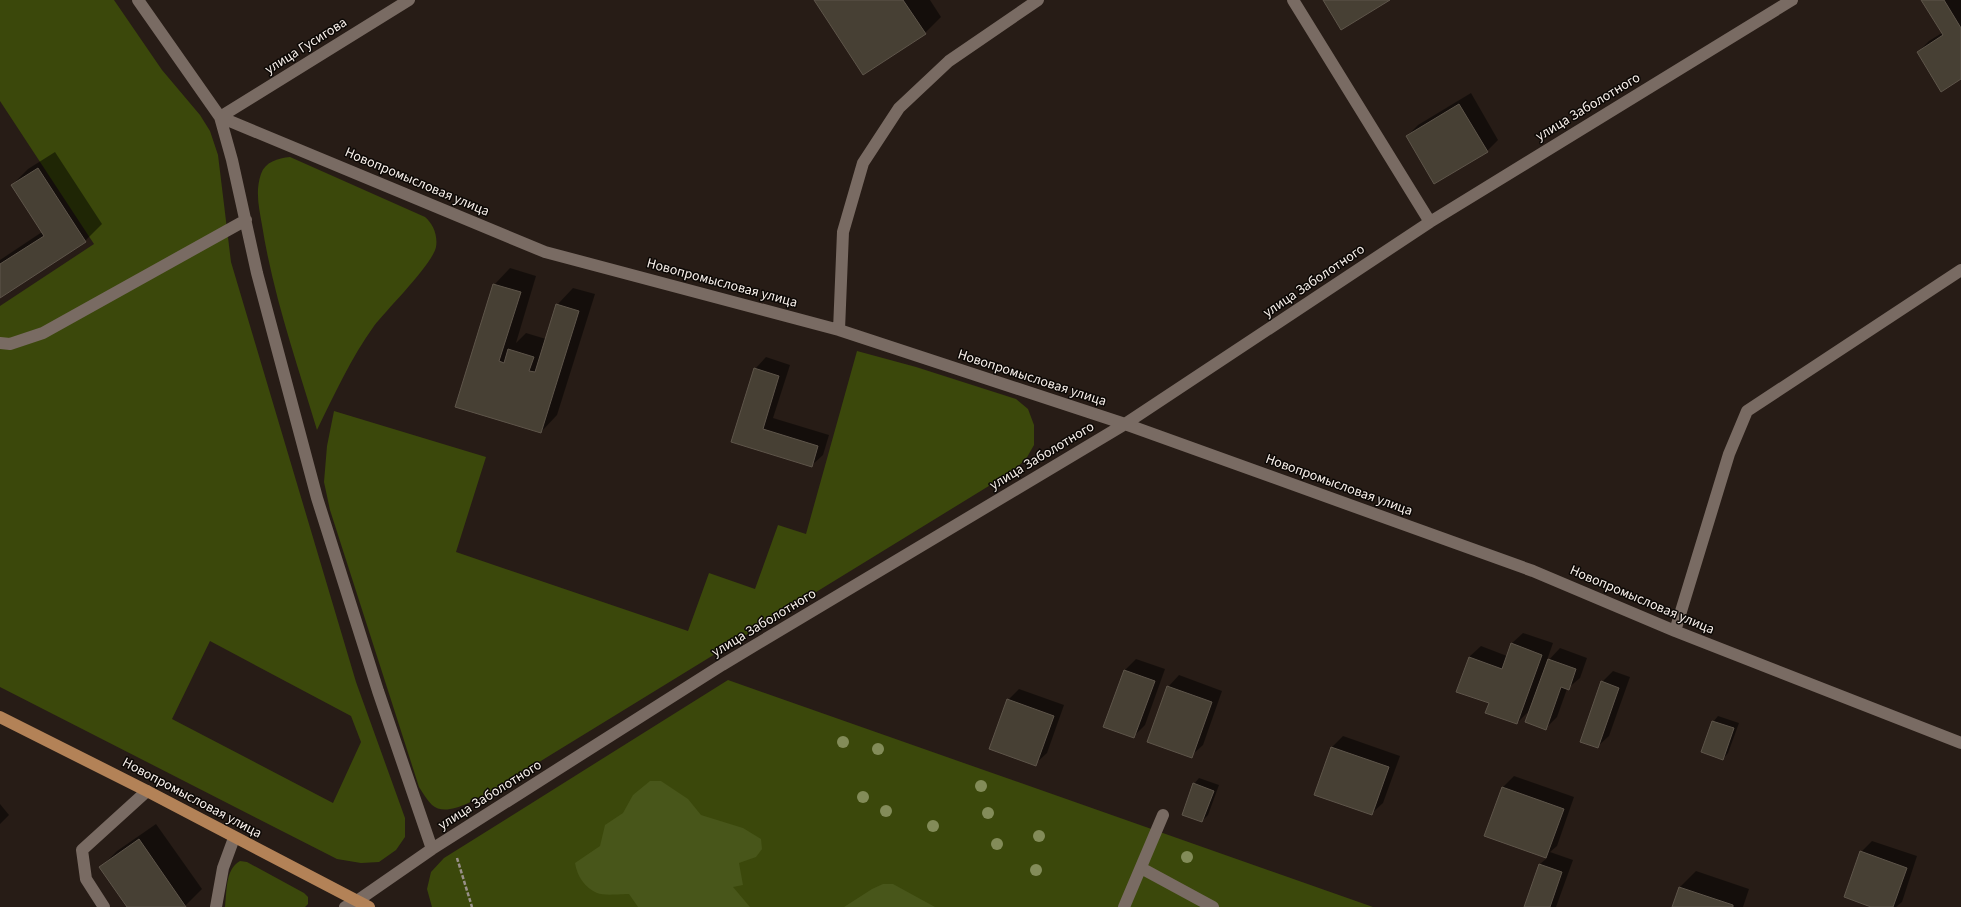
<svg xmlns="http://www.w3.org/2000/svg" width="1961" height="907" font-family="'Source Sans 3',sans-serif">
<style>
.green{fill:#3b480b;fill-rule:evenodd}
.forest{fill:#48561a}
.shadow{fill:#0007}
.building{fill:#474034;stroke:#5e554a}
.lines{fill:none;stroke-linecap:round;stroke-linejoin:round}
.path{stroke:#99908a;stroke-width:2.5;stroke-dasharray:4 2;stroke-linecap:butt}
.minor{stroke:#796b63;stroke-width:12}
.major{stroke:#b38257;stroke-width:12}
.tree{fill:#838c59}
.labels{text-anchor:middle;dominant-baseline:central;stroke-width:3;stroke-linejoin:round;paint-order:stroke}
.street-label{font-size:14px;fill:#f8f0eb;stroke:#0c0805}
</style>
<rect width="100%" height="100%" fill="#271c16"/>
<!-- green -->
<path class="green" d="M0,0H114L162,70L200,115L210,131L218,155L231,262L356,682L405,818V837L396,850L379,862L361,863L337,859L0,687V306L94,244L0,101ZM210,641L351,716L361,742L333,803L172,719Z
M290,157L425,217C433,224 438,235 436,247C432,265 388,308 374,326C351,358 334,395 317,430C297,363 273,295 262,225C259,208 255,191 261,174C265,162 278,158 290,157Z
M857,351L916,367L1016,399L1028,409L1034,425V445L1026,459L1010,473L487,794C473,800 446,818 432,805C427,800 423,793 419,787L330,510L324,482L327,446L334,411L486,457L456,552L688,631L709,573L755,589L778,525L806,534Z
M728,680L1373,907H432L427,889L431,872L444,858Z
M240,861L247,862L304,893L308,897V904L305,907H225C227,892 225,869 240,861Z"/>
<!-- forest -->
<path class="forest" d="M650,781H661L688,799L701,815L743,828L761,839L762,849L756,857L739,863L743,885L733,887L750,907H638L629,894C622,894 603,896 597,893C585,888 577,876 575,863L600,846L605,825L623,813L633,795Z
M883,884H893L935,907H844L872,889Z"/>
<!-- shadow -->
<path class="shadow" d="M816,0H930L941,17L925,33Z
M1922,0H1961V78L1918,52L1929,41L1942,33Z
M1471,93L1498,140L1487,151L1407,136L1418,125Z
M55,152L102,224L85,241L0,297V260L42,232L12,185L28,169Z
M510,268L536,276L516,343L526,333L546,339L557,305L573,288L595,294L557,415L541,432L456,406L494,285Z
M766,357L790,365L773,418L829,435L823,455L811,466L732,442L755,369Z
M1523,633L1553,643L1546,663L1560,648L1587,658L1580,678L1567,689L1557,717L1546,728L1531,709L1517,723L1490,703L1457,691L1469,657L1481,646L1507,656L1511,644Z
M1136,659L1165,669L1145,725L1133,737L1105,726L1125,670Z
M1613,671L1630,677L1609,736L1597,747L1602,682Z
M1179,675L1222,691L1203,745L1191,756L1168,687Z
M1019,689L1064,705L1047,753L1035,764L1008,700Z
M1718,716L1739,723L1728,753L1723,759L1713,722Z
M1343,736L1400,756L1383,803L1371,814L1315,794L1332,747Z
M1514,776L1574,797L1557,846L1550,852L1573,860L1556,907H1525L1540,864L1547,858L1486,835L1503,787Z
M1199,778L1219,785L1208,815L1202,821L1194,784Z
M0,804L9,815L0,824Z
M156,824L202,889L184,907H128L100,868L117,851Z
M1872,841L1917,856L1902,902L1896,907H1874L1861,852Z
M1696,871L1749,889L1743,907H1673L1680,887Z"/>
<!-- building -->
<path class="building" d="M814,0H903L926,34L863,75Z
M1323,0H1390L1341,30Z
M1921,0H1944L1961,28V79L1941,92L1917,52L1943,35Z
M1459,104L1488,152L1434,184L1406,136Z
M38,168L86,242L0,298V264L44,236L11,185Z
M493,284L521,292L499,361L504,363L508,349L534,357L529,371L535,372L556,304L579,311L541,433L455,407Z
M754,368L779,376L763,429L818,446L812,467L731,442Z
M1511,643L1542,655L1517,724L1485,713L1489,703L1456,692L1469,657L1502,669Z
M1548,659L1576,669L1569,690L1561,687L1546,730L1525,722Z
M1124,670L1155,681L1134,738L1103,727Z
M1601,681L1619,688L1598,748L1580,742Z
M1167,686L1212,702L1192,758L1147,742Z
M1007,699L1054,716L1036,766L989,749Z
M1712,721L1734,728L1723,760L1701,752Z
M1331,747L1389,767L1372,815L1314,795Z
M1193,783L1214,791L1202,822L1182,815Z
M1502,787L1564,809L1546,858L1484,836Z
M139,839L186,907H127L99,867Z
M1860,851L1907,868L1893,907H1871L1844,897Z
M1539,864L1562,872L1550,907H1524Z
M1679,887L1733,905V907H1672Z"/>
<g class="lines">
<!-- path -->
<path class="path" d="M457,858L472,907"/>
<!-- minor -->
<path class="minor" d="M138,0L220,117L545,252L839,330L1125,424L1533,571L1675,631L1961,743
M409,0L220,117L232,160L257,273L317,498L378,691L432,849
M1293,0L1430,222
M839,330L843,232L863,163L899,108L949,61L1038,0
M0,343L10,344L43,333L246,220
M1675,631L1729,454L1747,411L1961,270
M1141,868L1213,907
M104,907L86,879L82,850L147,791
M216,907L223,868L234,838
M345,907L357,901L432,849L722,665L1125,424L1430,222L1792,0
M1124,907L1163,815"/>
<!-- major -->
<path class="major" d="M0,717L147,791L369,907"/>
</g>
<!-- trees -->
<g class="tree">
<circle cx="843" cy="742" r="6"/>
<circle cx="878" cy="749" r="6"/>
<circle cx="981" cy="786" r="6"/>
<circle cx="863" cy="797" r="6"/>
<circle cx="886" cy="811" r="6"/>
<circle cx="988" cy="813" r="6"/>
<circle cx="933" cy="826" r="6"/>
<circle cx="1039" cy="836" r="6"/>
<circle cx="997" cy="844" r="6"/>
<circle cx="1187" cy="857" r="6"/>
<circle cx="1036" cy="870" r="6"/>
</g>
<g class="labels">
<!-- street labels -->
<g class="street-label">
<text transform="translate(306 46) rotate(-32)">улица Гусигова</text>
<text transform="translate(1588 107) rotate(-31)">улица Заболотного</text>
<text transform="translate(417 182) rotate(23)">Новопромысловая улица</text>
<text transform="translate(1314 281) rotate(-34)">улица Заболотного</text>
<text transform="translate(722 283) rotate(15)">Новопромысловая улица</text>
<text transform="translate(1032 378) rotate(18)">Новопромысловая улица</text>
<text transform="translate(1042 456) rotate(-31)">улица Заболотного</text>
<text transform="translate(1339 485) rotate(20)">Новопромысловая улица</text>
<text transform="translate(1642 600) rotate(23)">Новопромысловая улица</text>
<text transform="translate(764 623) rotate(-31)">улица Заболотного</text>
<text transform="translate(490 795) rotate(-32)">улица Заболотного</text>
<text transform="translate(192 798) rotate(28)">Новопромысловая улица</text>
</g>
</g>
</svg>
